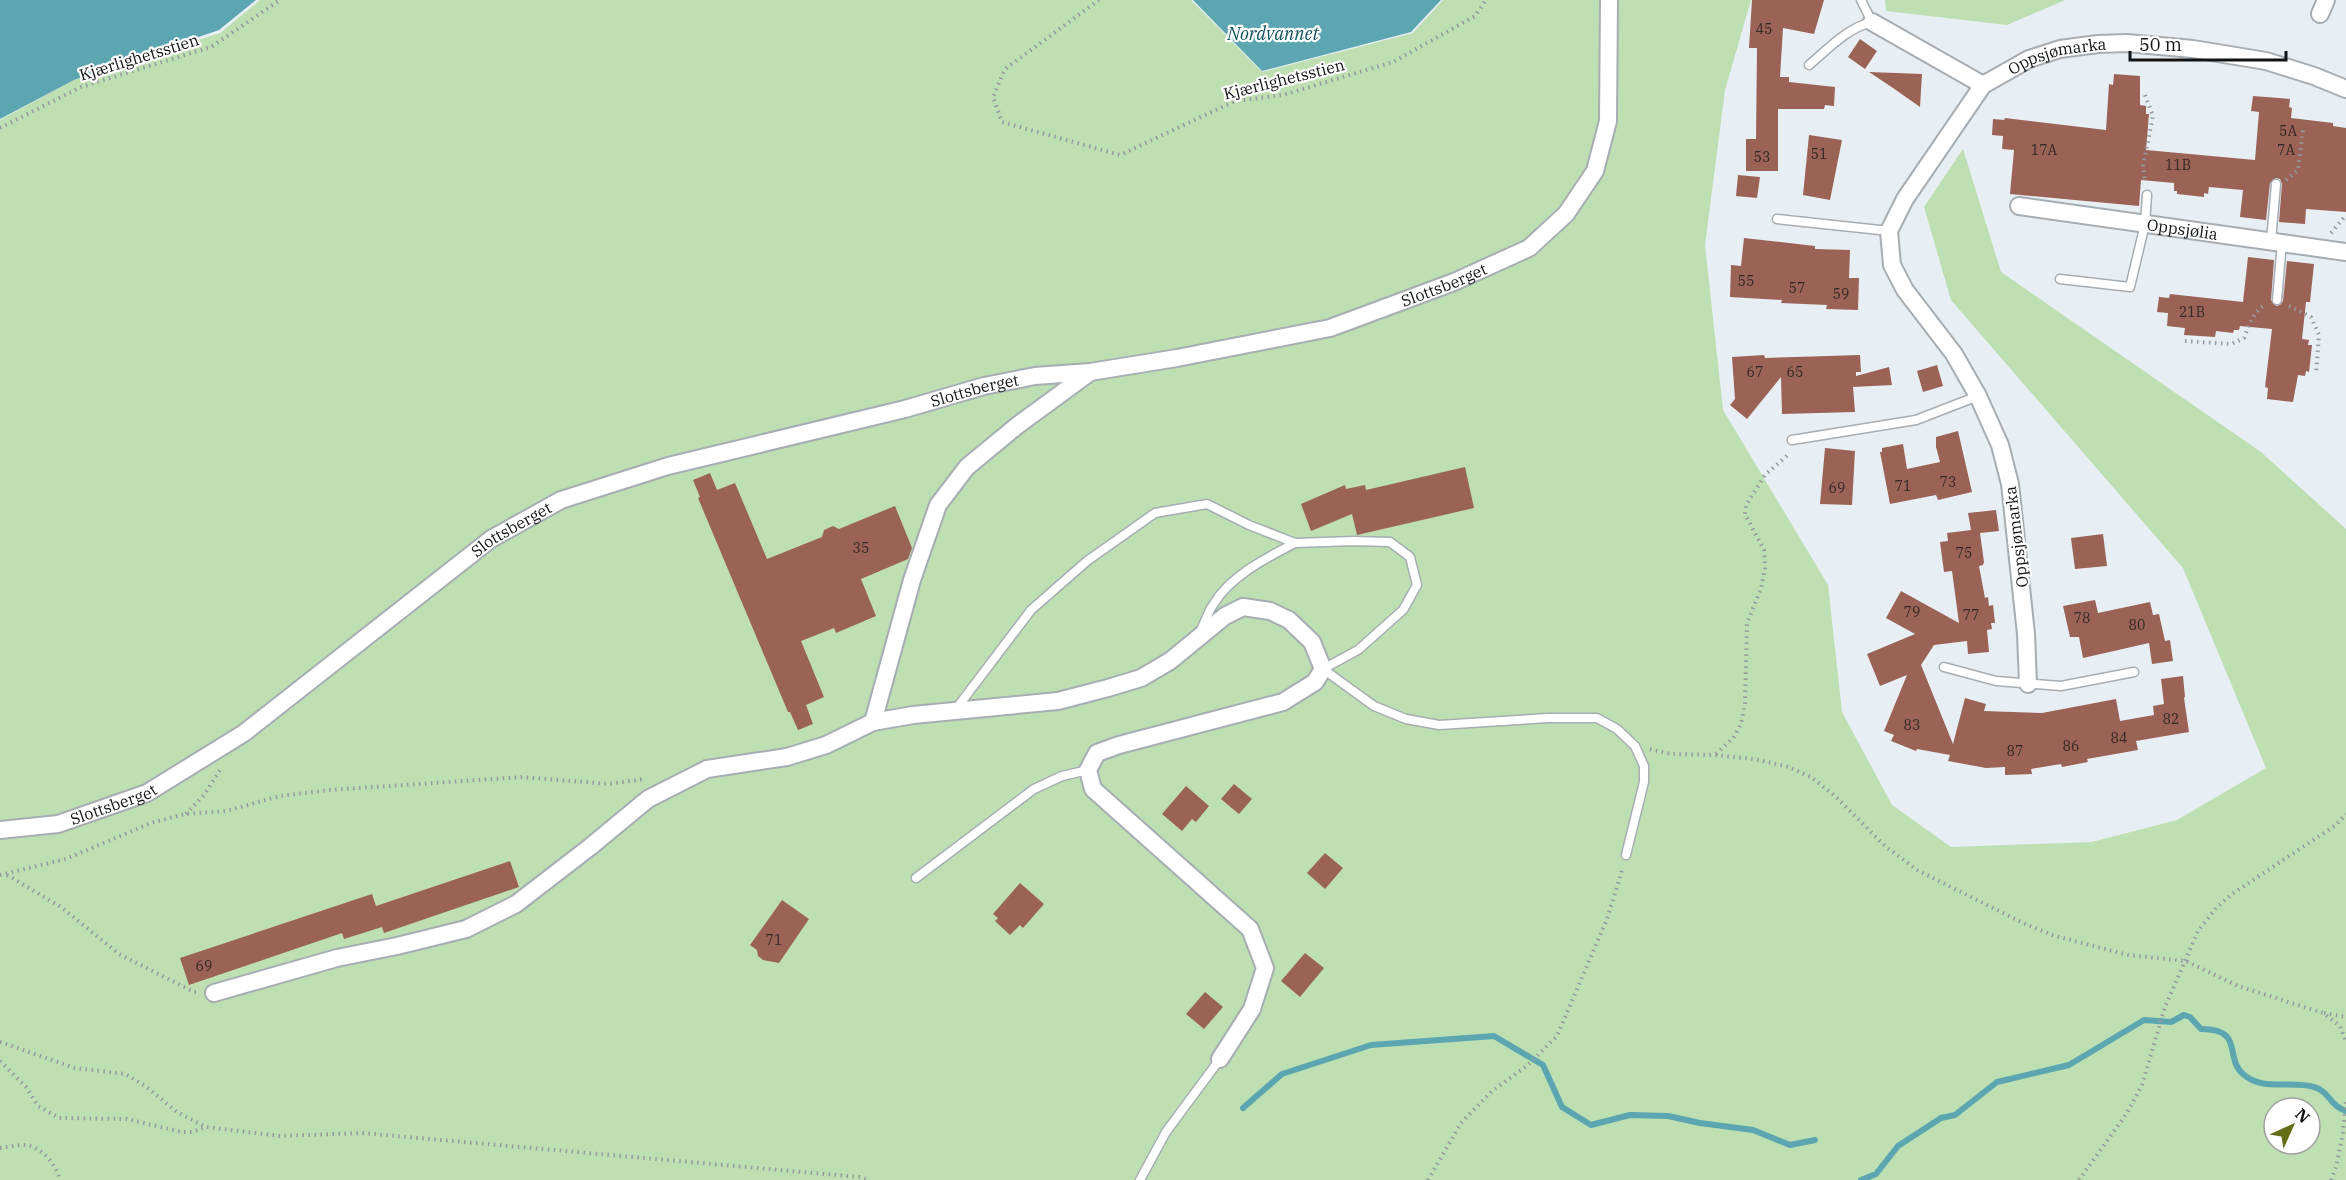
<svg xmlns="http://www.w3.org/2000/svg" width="2346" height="1180" font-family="'IBM Plex Serif',serif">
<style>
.green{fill:#bedfb1;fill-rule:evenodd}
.water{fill:#5ba6b1}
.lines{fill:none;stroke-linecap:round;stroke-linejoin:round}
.stream{stroke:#5ba6b1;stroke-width:6}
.building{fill:#9b6356}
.service-casing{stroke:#a6adb3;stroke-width:11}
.minor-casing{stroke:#a6adb3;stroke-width:20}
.path{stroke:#959a9e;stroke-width:4;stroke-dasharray:1.5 4.5;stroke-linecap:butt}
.service{stroke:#fff;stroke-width:8}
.minor{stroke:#fff;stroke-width:16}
.labels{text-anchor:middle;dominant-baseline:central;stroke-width:4.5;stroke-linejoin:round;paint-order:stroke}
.number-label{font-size:14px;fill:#342725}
.street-label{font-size:16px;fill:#111315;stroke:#fff}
.water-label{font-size:18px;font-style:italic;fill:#10535b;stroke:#fff}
</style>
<rect width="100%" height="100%" fill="#e7eef4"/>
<!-- green -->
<path class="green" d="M260,0H1191L1262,72L1413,33L1443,0H1751L1725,90L1705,245L1723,410L1828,585L1842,712L1892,805L1951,847L2092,842L2177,820L2266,768L2183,568L1951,300L1924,207L1963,149L2001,272L2261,452L2346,529V1180H0V120L74,80L220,33ZM2274,1108H2310V1144H2274Z
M1885,0H2065L2007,25L1886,11Z"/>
<!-- water -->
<path class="water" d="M0,0H256L219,30L74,80L0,119Z
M1193,0H1441L1411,32L1262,71Z"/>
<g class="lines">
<!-- stream -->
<path class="stream" d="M1243,1108L1282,1074L1371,1045L1494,1036L1543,1065L1562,1107L1591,1125L1630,1115L1668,1116L1700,1123L1753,1130L1790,1145L1815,1140
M1861,1180L1876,1174L1898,1146L1941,1118L1955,1115L1997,1082L2069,1065L2144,1020L2171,1022L2184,1015L2190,1017L2201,1029C2245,1029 2224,1058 2243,1074C2263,1092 2291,1080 2314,1087C2329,1091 2330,1106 2346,1111"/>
</g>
<!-- building -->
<path class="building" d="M1752,0H1824L1814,34L1783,28L1780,77H1789V82L1835,87L1834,106L1825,105L1824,109H1778V171H1746V139H1756L1757,48H1749Z
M1860,39L1877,51L1865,69L1848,57Z
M1869,72L1922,74L1920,107L1893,88Z
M2114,74L2140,76V105L2146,106V114H2149L2146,150L2255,160L2259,112L2251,111L2253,96L2290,99L2289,107L2292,108L2291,118L2333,123V126L2346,128V212L2306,209L2305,224L2279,222L2282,184L2280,179L2276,178L2270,183L2266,220L2240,217L2243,190L2209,187L2208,194L2204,193V197L2177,194V191H2174V183L2141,180L2139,206L2010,194L2014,150L2002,149L2003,136L1992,135L1993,119L2004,120L2005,118L2106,130L2109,84L2113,85Z
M1809,135L1842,140L1830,200L1803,195Z
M1738,175L1760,177L1757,198L1736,196Z
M1744,238L1815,246V249L1850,250L1849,278H1859L1858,310L1826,309L1827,305L1781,303L1782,300L1730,297L1731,265L1741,266Z
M2248,257L2274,260L2271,300L2276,306L2280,305L2283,301L2287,261L2314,264L2310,302H2306L2302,339L2309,340L2308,345H2312L2309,372L2306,371L2305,376L2298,375L2293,402L2267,399L2268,388L2265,387L2272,329L2240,326L2239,330H2234L2233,333L2216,331L2215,337L2184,335L2185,328L2167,326L2168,313L2157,312L2159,297L2169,298L2170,294L2243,302Z
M1764,355L1765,358L1860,355L1861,372H1856V376L1889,367L1892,385L1853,387L1855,412L1782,414L1781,377L1747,419L1730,405L1735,399L1732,357Z
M1937,365L1943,386L1923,392L1917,371Z
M1958,431L1972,492L1938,500L1936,495L1890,504L1880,452H1882V448L1903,444L1907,469L1940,462L1936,447V437Z
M1825,448L1855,451L1852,505L1820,504Z
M1465,467L1474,508L1357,535L1352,514L1311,531L1301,504L1345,485L1346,489L1365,485L1366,490Z
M710,473L717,490L735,483L767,559L822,537L824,530L833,526L839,529L895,506L912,548L908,559L861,579L876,616L836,633L834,628L801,641L824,697L806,705L813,724L798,730L790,712H788L698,498L700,497L693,480Z
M1996,510L1999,531L1980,533L1984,562L1983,565L1979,566L1985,598L1988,597L1989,606L1993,605L1995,623H1991L1992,629L1987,630L1989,652L1968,654L1967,641L1934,645L1921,665L1953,744L1965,698L1986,704L1984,711L2042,713L2116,699L2120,721L2154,715L2153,706L2164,704L2161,679L2183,676L2185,697L2184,698L2189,732L2136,741L2138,750L2087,759L2088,762L2062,767L2061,764L2031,769L2032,774L2005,775V767L1986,768L1948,761L1950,755L1917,749L1916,751L1891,741L1894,735L1884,731L1907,675L1880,686L1867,654L1915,634L1886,618L1901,591L1959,623L1952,571L1944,572L1940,542L1948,541L1947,533L1971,530L1968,513Z
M2103,534L2107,566L2075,569L2071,538Z
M2095,600L2098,613L2150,602L2153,615L2159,614L2165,641L2170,640L2173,661L2152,664L2149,643L2083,658L2079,637H2070L2063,606Z
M1234,784L1252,799L1239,814L1221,799Z
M1186,786L1209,806L1196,822L1192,819L1182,831L1162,814Z
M1325,853L1343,868L1325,889L1307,873Z
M510,861L519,887L384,933L382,927L344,939L342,933L189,985L180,958L372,894L376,906Z
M1020,883L1044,904L1023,928L1020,925L1010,935L995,921L998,918L993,914Z
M782,900L809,919L779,963L763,960L758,956L757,950L750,945Z
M1305,953L1324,968L1300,997L1281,981Z
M1205,992L1223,1007L1204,1029L1186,1014Z"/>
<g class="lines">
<!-- service casing -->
<g class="service-casing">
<path id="service" d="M1809,65C1828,49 1847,28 1872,22L1861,0
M1777,219L1889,231
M2271,241L2276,184
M2060,279L2130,287L2145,224L2147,195
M2277,300L2282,242
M1792,440L1916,420L1978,396
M1201,630C1205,622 1208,612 1213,605C1230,576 1266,558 1295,543
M1944,667L1996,681L2061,686L2134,672
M956,709L1031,610L1087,561L1155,513L1207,504L1249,525L1295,543L1354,541L1390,542L1410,557L1417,585L1403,610L1358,650L1323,669L1374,706L1406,719L1439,725L1548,718H1597L1617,729L1635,746L1644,766V782L1626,855
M916,878L1034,789L1062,776L1088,770
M1140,1180L1166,1132L1220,1059"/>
</g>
<!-- minor casing -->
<g class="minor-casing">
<g id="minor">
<path d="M2320,14L2326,0"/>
<path d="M1872,22L1983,85"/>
<path id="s1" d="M2019,206L2346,252"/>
<path id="s2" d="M2028,684L2026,634L2010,484L2000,445L1978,396L1954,354L1905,290L1892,265L1889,231L1905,199L1983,85L2029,59L2060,49L2098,44L2127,43L2193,49L2266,61L2314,76L2346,89"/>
<path d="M873,722L912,580L938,505L967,467L1018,425L1089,373"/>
<path id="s3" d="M0,830L58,824L147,793L244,733L491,539L561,500L668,466L905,409L984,386L1035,376L1090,372L1177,358L1330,328L1454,282L1529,248L1566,214L1595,171L1608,121L1609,0"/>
<path d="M214,993L337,958L397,946L466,929L516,904L590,847L648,799L707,769L787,757L826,745L873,722L913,715L1058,701L1108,688L1141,678L1170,661L1225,616L1243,607L1270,611L1289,620L1312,642L1323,669L1315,682L1283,702L1119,745L1097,753L1088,770L1093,789L1250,929L1265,968L1252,1009L1220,1059"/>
</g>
</g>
<!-- path -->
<path class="path" d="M1099,0L1005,69L993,97L1002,122L1120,155L1235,101L1283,95L1393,62L1475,16L1486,0
M2145,95L2153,116L2143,166L2145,181
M0,128L81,87L211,47L280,0
M2286,180L2298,170L2303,130
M2331,233L2346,215
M2289,306L2311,317L2319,335L2316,374
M2185,341L2231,344L2244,338C2249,325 2253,312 2266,304
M1650,749L1671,754L1715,755L1754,759L1789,767L1811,777L1835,796L1885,846L1917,870L2023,923L2052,935L2128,955L2186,961L2238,986L2323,1013L2340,1026L2346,1041
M1716,754L1733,738L1741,724L1745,703L1747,623L1761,589L1765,568L1764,550L1745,514L1746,505L1765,475L1789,454
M186,814L204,795L220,770
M0,875L66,859L151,823L185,814L226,811L280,796L329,790L523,777L608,784L644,779
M7,875L61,907L119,954L194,992H199
M2324,1013L2346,1017
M0,1042L75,1068L125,1074L144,1085L177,1112L206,1127L280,1136L362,1133L859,1177L869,1180
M0,1061L26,1087L38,1106L59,1118L127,1119L182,1132H192L205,1127
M0,1148C8,1147 16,1145 24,1145C42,1146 56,1165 60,1180
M1428,1180L1461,1123L1492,1091L1528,1065L1557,1036L1607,919L1623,867
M2079,1180L2127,1113L2142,1085L2165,1007L2198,931L2217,907L2232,894L2336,825L2346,814
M2331,1180L2336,1167L2343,1133L2346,1100"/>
<!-- service -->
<use href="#service" class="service"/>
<!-- minor -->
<use href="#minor" class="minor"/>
</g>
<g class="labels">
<!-- number labels -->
<g class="number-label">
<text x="1764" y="29">45</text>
<text x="2288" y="131">5A</text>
<text x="2044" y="150">17A</text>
<text x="2286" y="150">7A</text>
<text x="1819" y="154">51</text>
<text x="1762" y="157">53</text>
<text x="2178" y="165">11B</text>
<text x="1746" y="281">55</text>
<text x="1797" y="288">57</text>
<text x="1841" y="294">59</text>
<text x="2192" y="312">21B</text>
<text x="1755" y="372">67</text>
<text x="1795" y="372">65</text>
<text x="1948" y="482">73</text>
<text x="1903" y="486">71</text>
<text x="1837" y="488">69</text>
<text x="861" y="548">35</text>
<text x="1964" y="553">75</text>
<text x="1912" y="612">79</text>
<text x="1971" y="615">77</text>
<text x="2082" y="618">78</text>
<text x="2137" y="625">80</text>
<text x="2171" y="719">82</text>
<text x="1912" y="725">83</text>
<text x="2119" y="738">84</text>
<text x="2071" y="746">86</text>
<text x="2015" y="751">87</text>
<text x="774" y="940">71</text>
<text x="204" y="966">69</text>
</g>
<!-- street labels -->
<g class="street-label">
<text transform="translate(139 57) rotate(-17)">Kjærlighetsstien</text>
<text stroke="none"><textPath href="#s2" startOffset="741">Oppsjømarka</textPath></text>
<text transform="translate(1284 79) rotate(-14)">Kjærlighetsstien</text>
<text stroke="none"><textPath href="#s1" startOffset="165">Oppsjølia</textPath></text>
<text stroke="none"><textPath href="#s3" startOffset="1572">Slottsberget</textPath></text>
<text stroke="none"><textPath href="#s3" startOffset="1089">Slottsberget</textPath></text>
<text stroke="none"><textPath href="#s3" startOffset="603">Slottsberget</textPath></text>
<text transform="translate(2016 537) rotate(-97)">Oppsjømarka</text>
<text stroke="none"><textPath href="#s3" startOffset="117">Slottsberget</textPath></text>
</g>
<!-- water labels -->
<g class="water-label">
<text x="1273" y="33">Nordvannet</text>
</g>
</g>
<!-- north arrow -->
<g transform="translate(2292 1126) rotate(45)"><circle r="28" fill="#ffffff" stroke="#a0a1a1" stroke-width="1.5"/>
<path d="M0-4.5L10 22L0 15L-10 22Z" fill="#646e16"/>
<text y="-9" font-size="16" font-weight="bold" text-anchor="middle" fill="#111315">N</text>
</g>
<!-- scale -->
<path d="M2130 51v9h156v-9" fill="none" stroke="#111315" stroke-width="3"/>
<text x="2139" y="51" font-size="18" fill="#111315" stroke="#ffffff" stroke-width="4.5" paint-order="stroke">50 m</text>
</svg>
